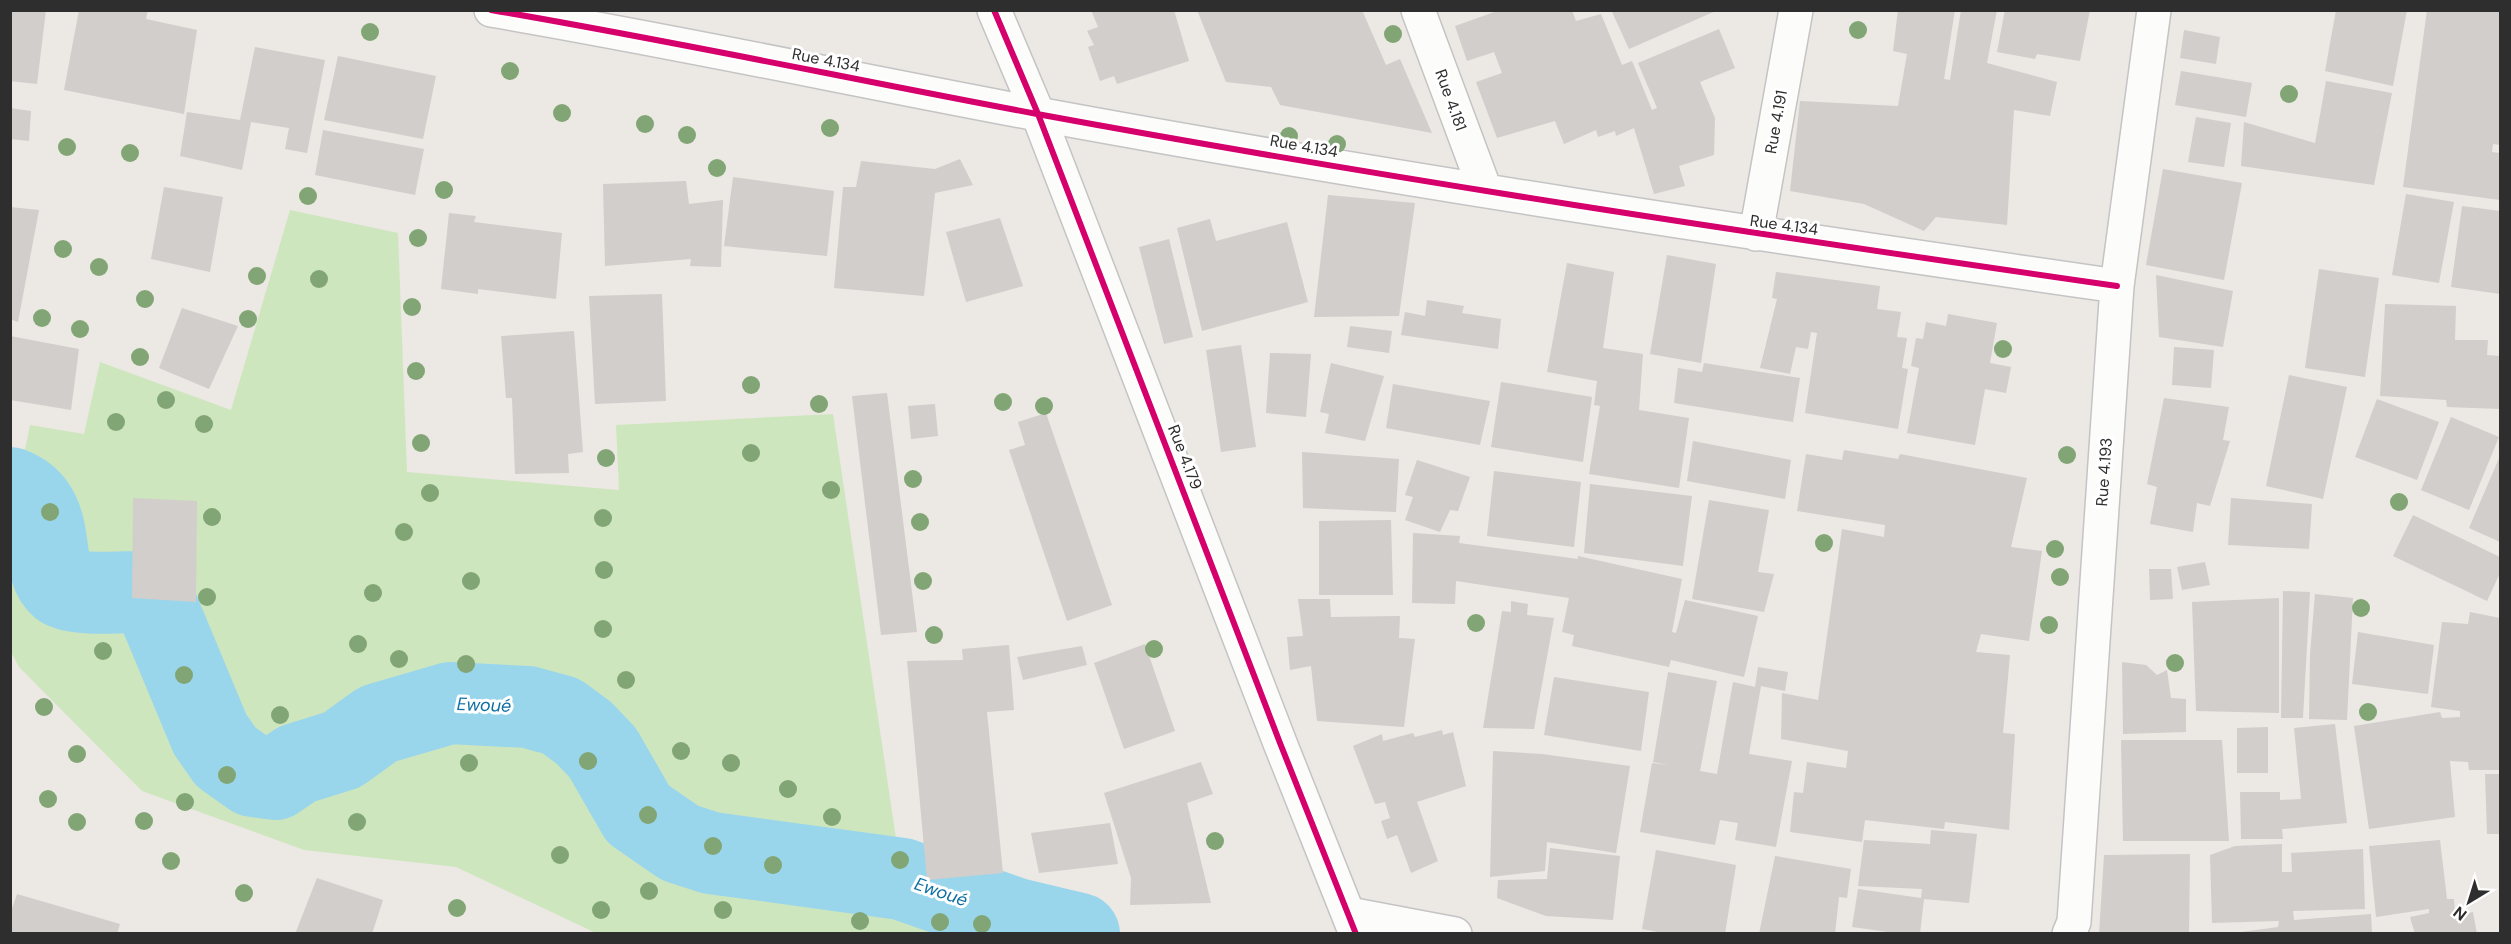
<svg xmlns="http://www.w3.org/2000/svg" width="2511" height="944" font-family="'DM Sans',sans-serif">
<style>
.green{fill:#cee6be}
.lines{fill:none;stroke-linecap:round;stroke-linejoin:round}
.river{stroke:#99d6ec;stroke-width:82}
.building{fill:#d1cecb}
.street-casing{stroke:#c5c4c5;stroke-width:36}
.secondary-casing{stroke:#c5c4c5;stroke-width:36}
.street{stroke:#fcfcfb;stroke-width:33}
.secondary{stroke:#fcfcfb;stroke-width:33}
.cycleway-casing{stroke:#fff;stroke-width:10}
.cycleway{stroke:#d6006c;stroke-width:6}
.tree{fill:#82a575}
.labels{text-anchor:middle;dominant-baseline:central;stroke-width:6;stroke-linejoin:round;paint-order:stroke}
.street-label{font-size:16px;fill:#2e2e2e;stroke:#fff}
.water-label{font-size:18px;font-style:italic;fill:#0d6fa3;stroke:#fff}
</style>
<rect width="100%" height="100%" fill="#ece8e4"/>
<!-- green -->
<path class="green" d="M290,210L398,233L407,472L619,490L616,425L833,414L902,879L1016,919L1079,933H596L456,867L304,850L142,791L19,667L11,652V488L17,490L30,425L84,434L100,362L231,410Z"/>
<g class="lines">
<!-- river -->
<path class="river" d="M10,488C61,507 36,565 61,586C73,596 122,592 139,592L158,609L210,734L226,757L253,776L275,779L297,764L342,750L378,724L450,703L528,707L561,716L584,733L603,753L638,814L680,843L711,853L902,879L1016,919L1079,934"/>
</g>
<!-- building -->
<path class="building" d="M10,10H46L37,84L10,81Z
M79,10H148L146,19L197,30L184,114L64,90Z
M1091,10H1174L1189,61L1117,84L1114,76L1100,81L1088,47L1094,45L1087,31L1098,27Z
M1197,10H1362L1386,65L1400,59L1432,133L1280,105L1271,87L1226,82Z
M1500,10H1572L1576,21L1601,14L1622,65L1632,61L1652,110L1657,108L1638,63L1719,29L1735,68L1700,82L1715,118L1714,155L1679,166L1685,186L1654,194L1634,128L1616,136L1615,131L1598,137L1596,130L1564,144L1555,121L1497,138L1476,82L1502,73L1494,52L1467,61L1455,26Z
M1616,10H1718L1629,49L1612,12Z
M1898,10H1955L1944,79L1950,80L1961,10H1997L1987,63L2057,82L2050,116L2014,110L2007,225L1936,217L1924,231L1864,204L1790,191L1800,101L1898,106L1907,54L1893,51Z
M2005,10H2090L2080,61L2037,54L2035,59L1997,52Z
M2336,10H2407L2393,86L2325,71Z
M2427,10H2500V145L2493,144L2492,152L2500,153V200L2403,187Z
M2184,30L2220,37L2216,64L2180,58Z
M255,47L325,60L307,153L285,149L289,128L251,122L242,170L180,156L187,112L240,120Z
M338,56L436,76L423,139L324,120Z
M2181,71L2252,83L2246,117L2175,105Z
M2326,81L2392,93L2374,185L2241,166L2244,122L2315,143Z
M10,108L31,111L29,141L10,139Z
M2196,117L2231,123L2224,167L2188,162Z
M323,130L424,149L415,195L315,175Z
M960,159L973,185L935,193L924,296L834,288L843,187H856L861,161L935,169Z
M2163,169L2242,183L2224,280L2146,265Z
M733,177L834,191L827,256L724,246Z
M686,181L689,204L723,200L721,267L690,266L691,259L605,266L603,184Z
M164,187L223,197L210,272L151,259Z
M2406,194L2454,202L2439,283L2392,275Z
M1328,195L1415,203L1399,316L1314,317Z
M2462,206L2500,211V294L2451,287Z
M10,207L39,210L18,322L10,319Z
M449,213L476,216L474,222L562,233L556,299L478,289V294L441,289Z
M1000,218L1023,286L966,302L946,232Z
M1210,219L1216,241L1287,222L1308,302L1202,331L1177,228Z
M1169,239L1193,337L1164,344L1139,247Z
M1667,255L1716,264L1701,363L1650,354Z
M1567,263L1614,272L1603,348L1643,354L1639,410L1689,418L1679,488L1589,474L1600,406L1594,405L1597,381L1547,372Z
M2319,269L2379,278L2365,377L2305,368Z
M1776,272L1880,286L1877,309L1901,312L1897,337L1907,338L1902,368L1908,369L1898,429L1805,413L1817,333L1811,332L1808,349L1796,347L1790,374L1760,368L1777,299L1772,298Z
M2156,275L2233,291L2223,347L2159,337Z
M662,294L666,401L595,404L589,296Z
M1427,300L1464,306L1462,313L1501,319L1498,349L1401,335L1405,312L1425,316Z
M2385,304L2456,306L2455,340H2488L2487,355L2500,356V409L2447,407L2446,400L2380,396Z
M182,308L238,326L209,389L159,368Z
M1948,314L1997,323L1990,363L2011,367L2006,393L1985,389L1975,445L1907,433L1919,368L1911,366L1916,338L1923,339L1926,322L1946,326Z
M1350,326L1392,331L1389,353L1347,347Z
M574,331L583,452L568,454L569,473L515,474L512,398H506L501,336Z
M10,336L79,349L71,410L10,400Z
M1241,345L1256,447L1221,452L1206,350Z
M2174,347L2214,350L2211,388L2172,385Z
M1270,353L1311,354L1306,417L1266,413Z
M1331,363L1384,376L1365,441L1325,433L1329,414L1320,412Z
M1704,363L1800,378L1793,422L1674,403L1678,368L1702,372Z
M2289,375L2347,387L2323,499L2266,486Z
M1501,382L1592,397L1583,462L1491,447Z
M1393,384L1490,401L1480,445L1386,428Z
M887,393L917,632L881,635L852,396Z
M2164,398L2229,407L2223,440L2230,441L2210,506L2197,503L2193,532L2150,524L2157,487L2147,484Z
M2377,399L2439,422L2417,480L2355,457Z
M935,404L938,436L911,439L908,406Z
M1046,413L1112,605L1067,621L1009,450L1025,445L1018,422Z
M2451,417L2499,437L2469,510L2421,490Z
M1693,441L1791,460L1785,499L1687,481Z
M1844,450L1898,459L1900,454L2027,478L2011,547L2042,551L2029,641L1981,634L1976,652L2010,655L2003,733L2015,734L2009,830L1945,822L1944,829L1865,820L1862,842L1790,832L1794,792L1803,793L1807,762L1846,768L1848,751L1781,739L1782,693L1818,700L1842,529L1884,537L1885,525L1797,511L1806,454L1842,460Z
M1302,452L1399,459L1396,512L1303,508Z
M2500,456V542L2469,528Z
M1417,460L1470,477L1458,511L1450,510L1440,532L1405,520L1413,497L1405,495Z
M1494,471L1581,482L1574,547L1487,536Z
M1590,484L1692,496L1683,566L1584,553Z
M133,498L197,501L196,602L132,598Z
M2231,498L2312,504L2309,549L2228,545Z
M1709,500L1769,510L1758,572L1774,574L1764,612L1692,599Z
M2413,515L2500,557V573L2487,601L2393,556Z
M1391,520L1393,595H1319V521Z
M1413,533L1460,536L1459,543L1578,559V556L1682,579L1672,632L1676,633L1685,600L1758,616L1744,677L1671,660L1669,667L1572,646L1574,635L1562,632L1569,598L1456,581L1455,604L1412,603Z
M2205,562L2210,585L2182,590L2177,567Z
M2149,569H2171L2173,599L2150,600Z
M2283,591L2310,592L2303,718H2281Z
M2315,594L2353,598L2347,720L2309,719L2310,654Z
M2279,598V713L2196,711L2192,602Z
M1298,599H1330L1331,617L1400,616L1399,638L1415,639L1404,727L1317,721L1311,666L1290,670L1287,637L1303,636Z
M1511,601L1528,604L1527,615L1554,618L1534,729L1483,728L1502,611L1511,612Z
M2470,612L2500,618V770H2469L2468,762L2450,761L2455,817L2369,829L2354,726L2440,712L2442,718L2460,717V711L2431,707L2442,622L2468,624Z
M2358,632L2434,645L2428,694L2352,684Z
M1145,644L1175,731L1124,749L1094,663Z
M1009,645L1014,710L987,712L1003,873L927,880L907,661L963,660L962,649Z
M1082,646L1087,665L1023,680L1017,657Z
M2122,662L2146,665L2157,675L2167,670L2171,698L2186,699V732L2123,734Z
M1758,667L1788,672L1785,691L1761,686L1749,754L1792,761L1776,847L1735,840L1738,823L1720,820L1715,845L1640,832L1652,763L1668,765L1653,762L1668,672L1717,681L1700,771L1717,774L1733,682L1755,687Z
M1554,677L1649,692L1641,751L1544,735Z
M2335,724L2347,823L2282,829L2283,839H2241L2240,792H2280V800L2301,799L2294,728Z
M2268,727V773H2237V728Z
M1442,730L1443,735L1453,732L1466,786L1417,802L1438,861L1411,873L1397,835L1387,839L1381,821L1390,818L1385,802L1375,804L1353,746L1382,734L1383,741L1413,733L1415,737Z
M2121,740H2222L2229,841H2123Z
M1493,751L1542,754L1630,766L1616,853L1547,842L1545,871L1490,877Z
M1201,762L1213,794L1187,803L1211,903L1130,905L1131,878L1104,793Z
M2485,774H2500V834H2487Z
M1110,823L1118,864L1039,873L1031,833Z
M1931,830L1977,834L1969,903L1924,899L1920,934H1902L1852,927L1858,889L1921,898L1922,889L1858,886L1864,840L1930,844Z
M2440,840L2447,899H2454L2455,915L2473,912L2477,934H2415L2410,917L2429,913V909L2376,917L2369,846Z
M2282,844V872H2292L2291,853L2363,849L2365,909L2293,911L2294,920L2371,914L2372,934H2227L2278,927L2279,921L2212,923L2210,855L2235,846Z
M1550,848L1620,856L1613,920L1546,916L1497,898L1498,880L1547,879Z
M1656,850L1736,865L1725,934H1668L1642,929Z
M2190,854L2189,934H2099L2104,855Z
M1775,856L1851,869L1847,898L1839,897L1835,934H1759Z
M317,878L383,900L372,934H295Z
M17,894L120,924L117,934H10V914Z"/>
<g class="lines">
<!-- street casing -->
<g class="street-casing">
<path id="street" d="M491,10C674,41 855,80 1037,114C1395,180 1756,234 2117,286
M1418,10L1485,190
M1756,234L1796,10
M1349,914L1455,934
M2069,934L2074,922L2117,286L2154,10"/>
</g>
<!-- secondary casing -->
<g class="secondary-casing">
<path id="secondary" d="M994,10L1038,114L1280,743L1356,934"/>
</g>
<!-- street -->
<use href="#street" class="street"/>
<!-- secondary -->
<use href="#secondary" class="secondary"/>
<!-- cycleway casing -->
<g class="cycleway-casing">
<path id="cycleway" d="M491,10C674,41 855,80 1037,114C1395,180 1756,234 2117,286
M994,10L1038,114L1280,743L1356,934"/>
</g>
<!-- cycleway -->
<use href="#cycleway" class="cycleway"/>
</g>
<!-- trees -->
<g class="tree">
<circle cx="1858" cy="30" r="9"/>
<circle cx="370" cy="32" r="9"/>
<circle cx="1393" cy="34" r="9"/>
<circle cx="510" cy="71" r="9"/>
<circle cx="2289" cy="94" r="9"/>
<circle cx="562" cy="113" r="9"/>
<circle cx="645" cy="124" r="9"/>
<circle cx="830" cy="128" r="9"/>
<circle cx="687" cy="135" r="9"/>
<circle cx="1289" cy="136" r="9"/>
<circle cx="1337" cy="144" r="9"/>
<circle cx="67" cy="147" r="9"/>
<circle cx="130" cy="153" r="9"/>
<circle cx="717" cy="168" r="9"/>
<circle cx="444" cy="190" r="9"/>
<circle cx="308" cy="196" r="9"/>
<circle cx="418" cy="238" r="9"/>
<circle cx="63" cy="249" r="9"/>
<circle cx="99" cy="267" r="9"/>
<circle cx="257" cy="276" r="9"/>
<circle cx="319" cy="279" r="9"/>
<circle cx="145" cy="299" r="9"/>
<circle cx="412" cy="307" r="9"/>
<circle cx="42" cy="318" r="9"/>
<circle cx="248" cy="319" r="9"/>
<circle cx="80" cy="329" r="9"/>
<circle cx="2003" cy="349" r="9"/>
<circle cx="140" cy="357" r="9"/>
<circle cx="416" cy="371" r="9"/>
<circle cx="751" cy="385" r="9"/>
<circle cx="166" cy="400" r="9"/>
<circle cx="1003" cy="402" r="9"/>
<circle cx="819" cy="404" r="9"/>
<circle cx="1044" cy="406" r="9"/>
<circle cx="116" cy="422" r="9"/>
<circle cx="204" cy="424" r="9"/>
<circle cx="421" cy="443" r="9"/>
<circle cx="751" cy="453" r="9"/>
<circle cx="2067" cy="455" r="9"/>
<circle cx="606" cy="458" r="9"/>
<circle cx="913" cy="479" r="9"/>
<circle cx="831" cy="490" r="9"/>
<circle cx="430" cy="493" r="9"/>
<circle cx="2399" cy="502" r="9"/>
<circle cx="50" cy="512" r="9"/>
<circle cx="212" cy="517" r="9"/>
<circle cx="603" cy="518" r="9"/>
<circle cx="920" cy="522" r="9"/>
<circle cx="404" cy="532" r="9"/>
<circle cx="1824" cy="543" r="9"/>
<circle cx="2055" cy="549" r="9"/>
<circle cx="604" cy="570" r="9"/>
<circle cx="2060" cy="577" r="9"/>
<circle cx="471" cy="581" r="9"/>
<circle cx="923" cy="581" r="9"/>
<circle cx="373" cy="593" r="9"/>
<circle cx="207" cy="597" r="9"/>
<circle cx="2361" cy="608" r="9"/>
<circle cx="1476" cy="623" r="9"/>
<circle cx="2049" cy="625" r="9"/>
<circle cx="603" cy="629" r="9"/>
<circle cx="934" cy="635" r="9"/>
<circle cx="358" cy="644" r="9"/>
<circle cx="1154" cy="649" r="9"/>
<circle cx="103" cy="651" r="9"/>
<circle cx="399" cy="659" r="9"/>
<circle cx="2175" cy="663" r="9"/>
<circle cx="466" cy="664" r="9"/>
<circle cx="184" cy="675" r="9"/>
<circle cx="626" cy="680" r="9"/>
<circle cx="44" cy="707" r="9"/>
<circle cx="2368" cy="712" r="9"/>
<circle cx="280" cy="715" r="9"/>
<circle cx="681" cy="751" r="9"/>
<circle cx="77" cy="754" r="9"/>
<circle cx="588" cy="761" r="9"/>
<circle cx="469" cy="763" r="9"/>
<circle cx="731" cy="763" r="9"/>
<circle cx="227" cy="775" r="9"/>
<circle cx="788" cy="789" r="9"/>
<circle cx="48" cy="799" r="9"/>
<circle cx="185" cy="802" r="9"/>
<circle cx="648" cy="815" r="9"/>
<circle cx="832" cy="817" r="9"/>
<circle cx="144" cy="821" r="9"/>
<circle cx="77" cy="822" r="9"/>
<circle cx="357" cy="822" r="9"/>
<circle cx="1215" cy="841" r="9"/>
<circle cx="713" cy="846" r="9"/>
<circle cx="560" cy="855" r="9"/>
<circle cx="900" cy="860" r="9"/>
<circle cx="171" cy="861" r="9"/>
<circle cx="773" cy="865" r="9"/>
<circle cx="649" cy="891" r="9"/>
<circle cx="244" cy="893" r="9"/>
<circle cx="457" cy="908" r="9"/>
<circle cx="601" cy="910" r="9"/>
<circle cx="723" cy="910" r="9"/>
<circle cx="860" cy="921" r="9"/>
<circle cx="940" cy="922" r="9"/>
<circle cx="982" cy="924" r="9"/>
</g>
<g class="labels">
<!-- street labels -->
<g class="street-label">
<text transform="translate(826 60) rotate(11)">Rue 4.134</text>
<text transform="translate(1451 100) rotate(70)">Rue 4.181</text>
<text transform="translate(1776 122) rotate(-80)">Rue 4.191</text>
<text transform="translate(1304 146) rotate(10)">Rue 4.134</text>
<text transform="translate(1784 225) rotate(8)">Rue 4.134</text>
<text transform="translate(1185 457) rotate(69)">Rue 4.179</text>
<text transform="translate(2104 472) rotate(-86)">Rue 4.193</text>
</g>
<!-- water labels -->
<g class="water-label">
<text transform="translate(484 705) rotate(2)">Ewoué</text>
<text transform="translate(941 892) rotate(19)">Ewoué</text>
</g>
</g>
<!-- border -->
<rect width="2511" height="944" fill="none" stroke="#2e2e2e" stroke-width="24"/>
<!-- north arrow -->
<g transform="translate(2469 902) rotate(218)" stroke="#ffffff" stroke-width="4.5" paint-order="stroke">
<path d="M0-4.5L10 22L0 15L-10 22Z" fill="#2e2e2e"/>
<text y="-9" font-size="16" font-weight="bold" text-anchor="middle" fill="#2e2e2e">N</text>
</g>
</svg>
